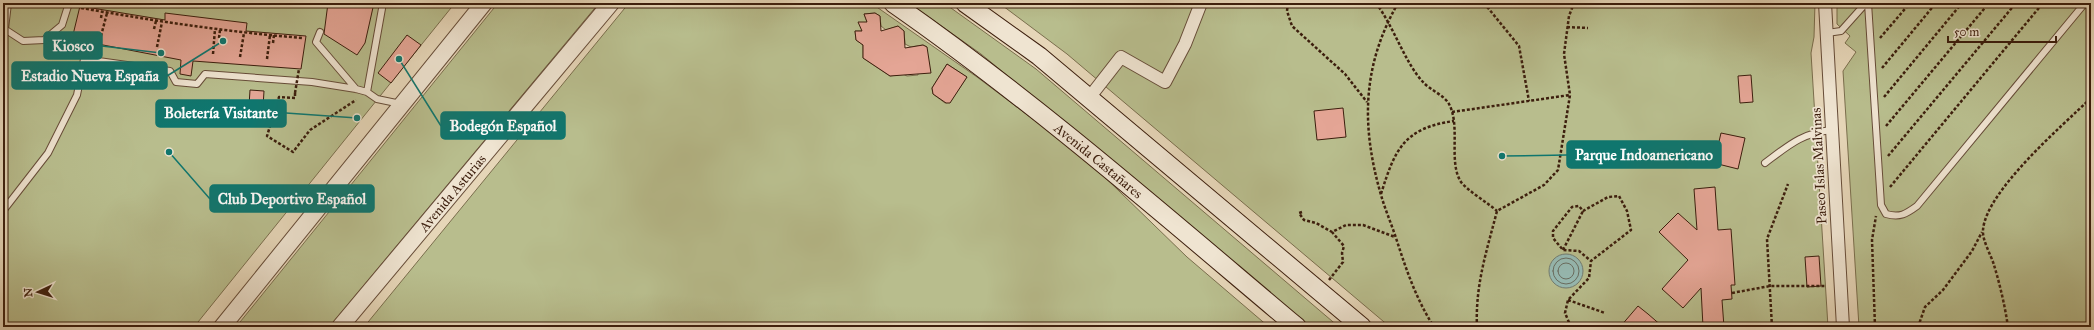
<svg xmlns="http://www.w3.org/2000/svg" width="2094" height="330" font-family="'IM FELL Great Primer',serif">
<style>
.green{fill:#b8bd8d;stroke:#7a6e4d;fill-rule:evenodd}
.water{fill:#96b9b1;stroke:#727b6f}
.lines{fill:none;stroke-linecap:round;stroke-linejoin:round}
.shore{stroke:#696c5f;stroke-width:1}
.building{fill:#e4a595;stroke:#3c1e0d}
.service-casing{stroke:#664c38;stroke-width:8}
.minor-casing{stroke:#664c38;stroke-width:14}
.tertiary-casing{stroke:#664c38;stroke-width:18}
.secondary-casing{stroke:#3c1e0d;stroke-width:20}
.path{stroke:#3c1e0d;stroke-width:2.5;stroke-dasharray:3 2;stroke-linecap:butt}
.service{stroke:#efe4d1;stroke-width:6}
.minor{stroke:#efe4d1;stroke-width:12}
.tertiary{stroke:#efe4d1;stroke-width:16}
.secondary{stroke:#efe4d1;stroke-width:18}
.path-bridge{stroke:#3c1e0d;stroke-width:2.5;stroke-dasharray:3 2;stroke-linecap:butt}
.labels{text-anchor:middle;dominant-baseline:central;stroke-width:3.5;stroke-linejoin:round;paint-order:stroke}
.street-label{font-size:14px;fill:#3c1e0d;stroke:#efe4d1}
.leader{fill:none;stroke:#0f766e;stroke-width:1.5}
.callout-dot{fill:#0f766e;stroke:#efe4d1;stroke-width:1.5}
.callout{fill:#0f766e;stroke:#0f766e;stroke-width:1.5}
.callout-label{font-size:15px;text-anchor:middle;font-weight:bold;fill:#fff}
</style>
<rect width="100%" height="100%" fill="#e6d6b8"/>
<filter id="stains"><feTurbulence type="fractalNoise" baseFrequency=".005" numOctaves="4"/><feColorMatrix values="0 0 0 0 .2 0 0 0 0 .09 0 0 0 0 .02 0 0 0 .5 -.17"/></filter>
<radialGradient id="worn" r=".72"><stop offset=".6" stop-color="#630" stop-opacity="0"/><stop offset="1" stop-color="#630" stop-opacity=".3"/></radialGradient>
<!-- green -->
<path class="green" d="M3,3H455L194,327H3Z
M498,3H599L329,327H236Z
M629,3H871L977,77L1086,159L1187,257L1269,327H364ZM875,13L880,16L881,26L886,30L898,26L904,31L905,44L911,47L923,45L927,47L918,67V75L907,76L903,74L890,76L863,58V45L856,40L855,31H862L867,22L864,14ZM947,64L967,77L950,102L945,103L933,94L932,88Z
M909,3H944L1036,69L1339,327H1305L1048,109L981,54Z
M999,3H1815L1814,37L1811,53L1828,327H1390L1067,54Z
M1837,3H2091V327H1859L1843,71L1856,52L1845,43L1850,36L1837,24Z"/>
<!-- water -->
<path class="water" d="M1549 271a17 17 0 1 1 34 0a17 17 0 1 1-34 0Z"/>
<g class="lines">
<!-- shore -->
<path class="shore" d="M1553 271a13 13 0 1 1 26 0a13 13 0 1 1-26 0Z
M1558 271a8 8 0 1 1 16 0a8 8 0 1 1-16 0Z"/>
</g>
<!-- building -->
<path class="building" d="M328,3H374L365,43L357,55L324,34Z
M80,6L165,20V13L247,23L246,31L306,36L301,69L193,61L191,76L180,74L181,60L72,39Z
M875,13L880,16L881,31L898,26L904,31L905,48L923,45L927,47L931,73L890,76L863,58V45L856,40L855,31H862L858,22H867L864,14Z
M407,35L421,45L391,83L378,73Z
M947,64L967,77L950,103H946L933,94L932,88Z
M1751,75L1753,102L1740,103L1738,76Z
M250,90L264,91L263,107L249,106Z
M1343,108L1346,137L1317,140L1314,111Z
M1721,133L1745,138L1738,169L1714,163Z
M1715,187L1718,230L1731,229L1735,285H1731L1732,299L1722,300L1724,327H1703L1701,288L1683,308L1662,289L1688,260L1659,232L1678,213L1697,230L1694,189Z
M1819,256L1821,286L1807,287L1805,257Z
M1638,306L1648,314L1663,327H1620Z"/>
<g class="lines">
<!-- service casing -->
<g class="service-casing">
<path id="service" d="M1868,3L1881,205L1886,214C1900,218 1906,214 1917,206L2085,3
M3,28L23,41L44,40L62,25L69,3
M5,29L8,3
M320,32L316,42L356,89
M1827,33L1841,31L1866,3
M367,92L383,3
M1765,163C1789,145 1802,133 1832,130
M3,211L48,153L77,95L84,59L170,71L176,82L197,84L205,74L312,82L356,89L367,92L377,99L401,104"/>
</g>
<!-- minor casing -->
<g class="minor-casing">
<path id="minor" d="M1825,3L1843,327
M1089,98L1121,57L1165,82L1185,44L1201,3"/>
</g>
<!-- tertiary casing -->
<g class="tertiary-casing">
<g id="tertiary">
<path d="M222,327L484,3"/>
<path id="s1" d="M340,327L611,3"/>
</g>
</g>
<!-- secondary casing -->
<g class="secondary-casing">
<g id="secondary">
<path id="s2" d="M893,3C1035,102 1165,216 1297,327"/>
<path d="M965,3L1039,56L1362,327"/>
</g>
</g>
<!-- path -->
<path class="path" d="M1288,3L1287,11L1292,26L1345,74L1367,102
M1376,3C1394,27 1405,63 1423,82C1430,90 1444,95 1449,104C1461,126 1448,162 1461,182C1468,191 1488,203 1497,211
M1398,3C1362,66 1361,126 1381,195C1385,209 1391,223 1396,238C1406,269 1416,299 1434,327
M1484,3L1519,46L1529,101
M81,8C155,21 228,32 303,38
M101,18L102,12
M1567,27L1588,28
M154,29L156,21
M101,36L107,13
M219,38L220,30
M1880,38L1910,3
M273,43L274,35
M157,47L162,22
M213,54L215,29
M240,57L244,33
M267,59L270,35
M1882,68L1936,3
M295,93V98L279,97L267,136L293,152L310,130L356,100
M1884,97L1962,3
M1452,112L1570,95
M1886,126L1989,3
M1888,156L2016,3
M1890,187L2043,3
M1381,194C1395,149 1404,128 1454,121
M1302,212L1299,213L1304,220L1316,223L1332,232L1346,225H1363L1395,237
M1563,250L1583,211
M1329,280L1343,262L1342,253L1344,246L1332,232
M1732,293L1770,286H1825
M1568,300L1605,313
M1477,327C1475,285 1487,250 1497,211L1544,185L1558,170L1570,95L1564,54L1569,16L1574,3
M1571,327L1565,313L1568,300L1589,278L1591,261L1631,230L1627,211L1619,196L1608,197L1583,211L1579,206L1572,207L1553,231V238L1563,250L1579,251L1591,261
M1772,327L1767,239L1788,184
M1875,327L1872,240L1876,216
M1918,327L1925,307L1943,290L1972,251L1982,232
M2008,327C2005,306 2000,285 1994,265C1991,255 1982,240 1983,230C1986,191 2062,126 2091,98"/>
<!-- service -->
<use href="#service" class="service"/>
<!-- minor -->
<use href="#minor" class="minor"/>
<!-- tertiary -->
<use href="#tertiary" class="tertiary"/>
<!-- secondary -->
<use href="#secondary" class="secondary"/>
<!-- path-bridge -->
<path class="path-bridge" d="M295,93L299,69"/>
</g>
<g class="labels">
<!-- street labels -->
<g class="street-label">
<text stroke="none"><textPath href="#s2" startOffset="259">Avenida Castañares</textPath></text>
<text transform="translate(1819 166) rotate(-93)">Paseo Islas Malvinas</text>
<text stroke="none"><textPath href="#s1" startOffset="175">Avenida Asturias</textPath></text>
</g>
</g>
<!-- callouts -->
<path class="leader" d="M161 53L102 46M223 41L167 76M357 118L286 113M399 59L441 126M1502 156L1567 155M169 152L210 199"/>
<g class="callout-dot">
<circle cx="161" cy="53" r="4"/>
<circle cx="223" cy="41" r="4"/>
<circle cx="357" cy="118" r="4"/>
<circle cx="399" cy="59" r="4"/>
<circle cx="1502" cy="156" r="4"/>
<circle cx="169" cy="152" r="4"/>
</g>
<g class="callout">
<rect x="44" y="32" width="58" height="27" rx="4"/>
<rect x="12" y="62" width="155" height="27" rx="4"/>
<rect x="156" y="100" width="130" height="27" rx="4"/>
<rect x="441" y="112" width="124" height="27" rx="4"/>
<rect x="1567" y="141" width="154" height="27" rx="4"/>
<rect x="210" y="185" width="164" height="27" rx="4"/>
</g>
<g class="callout-label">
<text x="73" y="51">Kiosco</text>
<text x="90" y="81">Estadio Nueva España</text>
<text x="221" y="118">Boletería Visitante</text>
<text x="503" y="131">Bodegón Español</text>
<text x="1644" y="160">Parque Indoamericano</text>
<text x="292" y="204">Club Deportivo Español</text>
</g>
<!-- margin -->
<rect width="2094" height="330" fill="none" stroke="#e6d6b8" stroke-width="16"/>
<rect x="4" y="4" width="2086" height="322" fill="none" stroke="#3c1e0d" stroke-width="2"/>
<rect x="8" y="8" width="2078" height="314" fill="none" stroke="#3c1e0d"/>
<!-- north arrow -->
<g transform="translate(38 292) rotate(266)" stroke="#efe4d1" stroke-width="3" paint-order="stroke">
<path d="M0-3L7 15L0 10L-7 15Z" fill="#3c1e0d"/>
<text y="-6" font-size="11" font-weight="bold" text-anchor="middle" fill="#3c1e0d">N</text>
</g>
<!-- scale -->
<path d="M1948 36v6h108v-6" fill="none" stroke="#3c1e0d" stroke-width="2"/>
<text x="1954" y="36" font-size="12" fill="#3c1e0d" stroke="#efe4d1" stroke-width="3" paint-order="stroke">50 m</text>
<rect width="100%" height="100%" filter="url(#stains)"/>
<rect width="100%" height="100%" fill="url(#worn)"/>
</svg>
